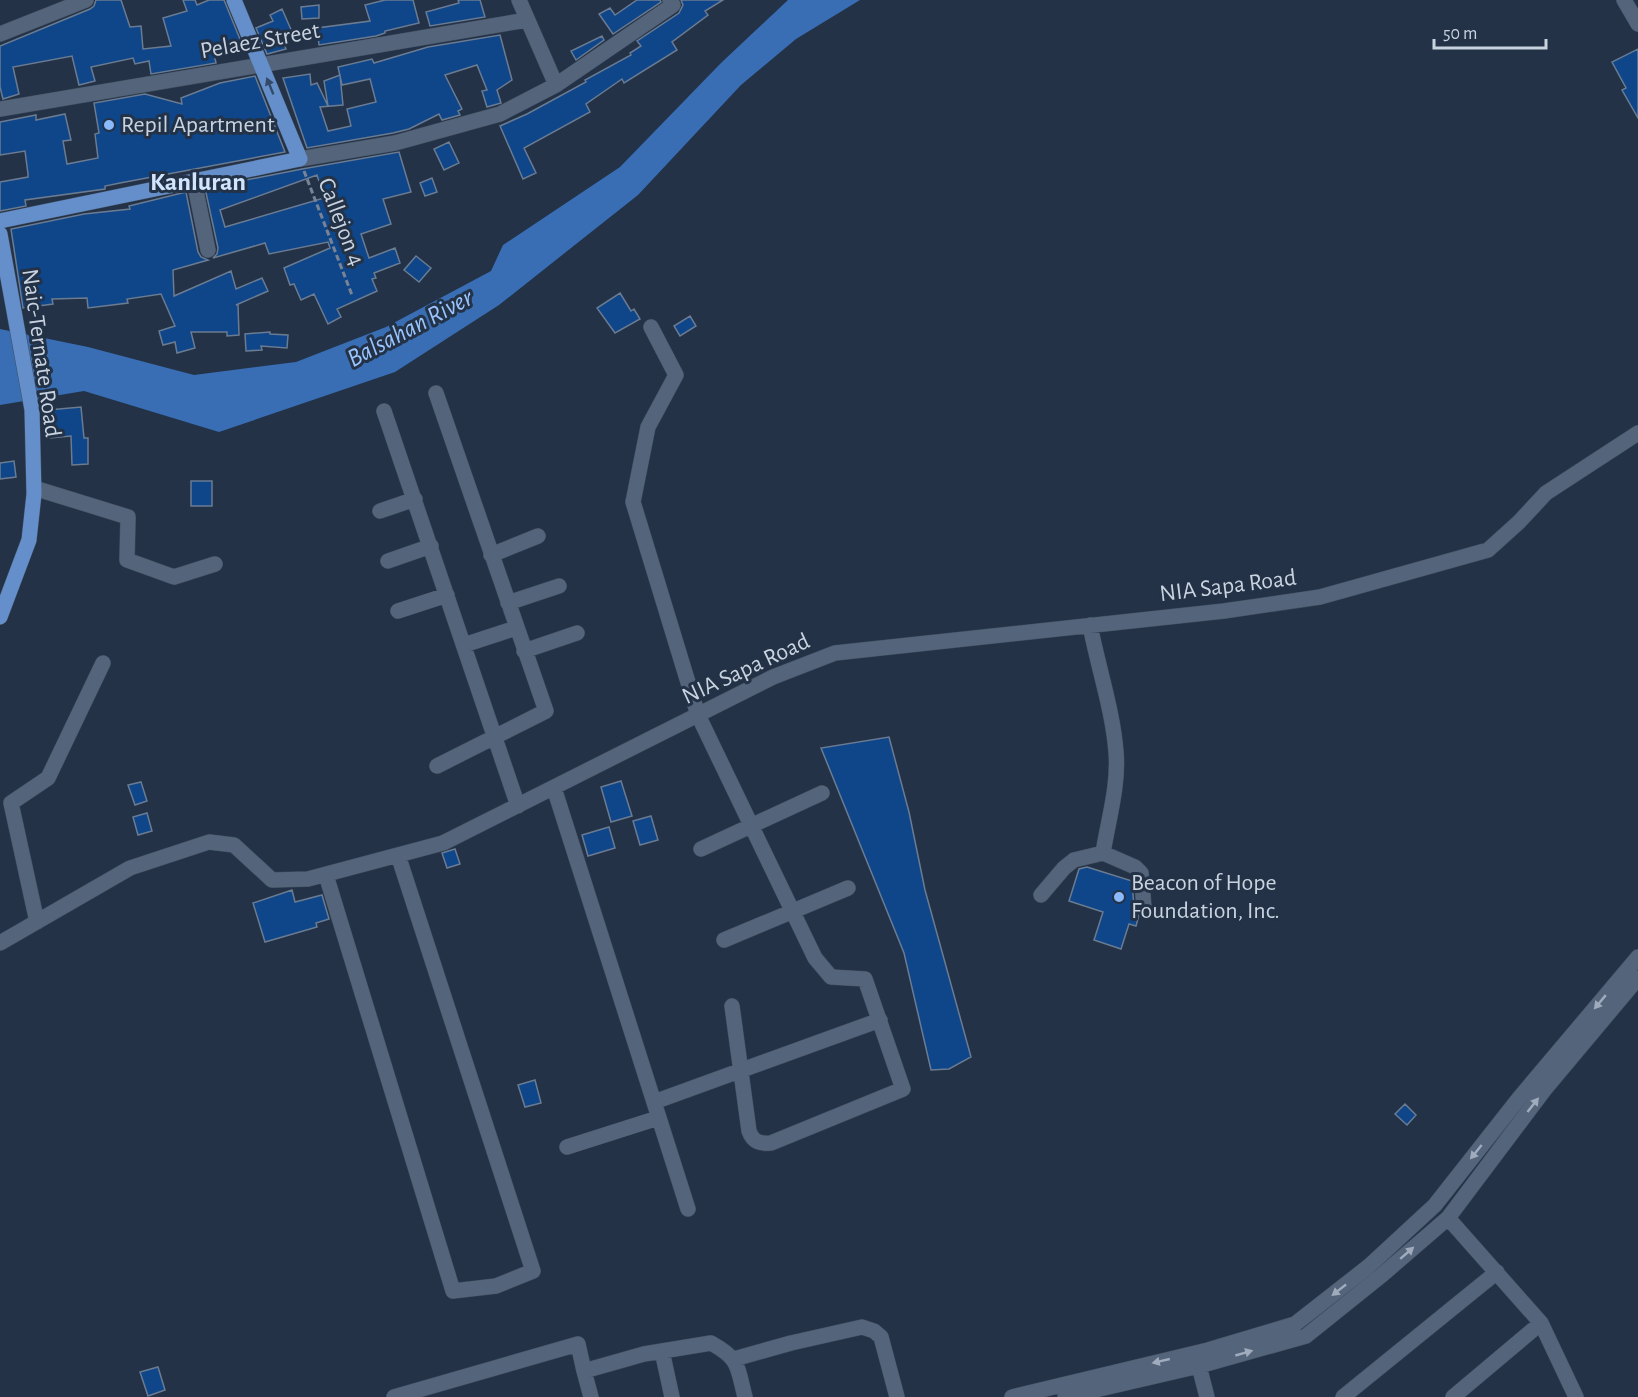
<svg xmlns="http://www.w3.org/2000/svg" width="1638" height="1397" font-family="'Alegreya Sans',sans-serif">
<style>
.water{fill:#396eb4}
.building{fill:#0f4689;stroke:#6a7b92;stroke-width:1.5;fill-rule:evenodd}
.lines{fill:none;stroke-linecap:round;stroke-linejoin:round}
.minor-casing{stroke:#404d5e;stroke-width:16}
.major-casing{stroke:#404d5e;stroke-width:16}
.path{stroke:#788495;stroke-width:3;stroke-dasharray:6 3;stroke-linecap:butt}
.minor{stroke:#54647b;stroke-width:15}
.major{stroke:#648fca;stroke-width:15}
.oneway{fill:#334967}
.oneway2{fill:#a0acbd}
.poi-dot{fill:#8abafc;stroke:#233246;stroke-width:2}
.labels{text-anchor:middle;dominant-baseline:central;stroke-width:6;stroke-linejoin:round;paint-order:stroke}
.street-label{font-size:24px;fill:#c9d3e0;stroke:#233246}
.poi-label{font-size:24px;fill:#c9d3e0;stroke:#233246;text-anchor:start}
.neighbourhood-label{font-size:26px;font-weight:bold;fill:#d1e5ff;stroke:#233246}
.water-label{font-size:26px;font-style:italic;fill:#9ac4fd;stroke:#233246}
</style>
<rect width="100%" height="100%" fill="#233246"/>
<!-- water -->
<path class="water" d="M788,0H860L796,39L741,85L638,195L499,305L395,372L219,432L84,391L0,405V329L88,347L194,375L296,362L386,327L491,271L503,245L620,167L721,63Z"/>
<!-- building -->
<path class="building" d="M96,0H121L130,27L141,26L143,49L171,46L163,18L187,11L183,0H195L197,5L209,0H224L242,44L214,54L216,63L151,74L149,61L135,64L133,58L91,67L95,81L79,85L72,56L13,67L19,94L3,99L0,87V46L90,9L94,6Z
M385,0H413L419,23L385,31V33L376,36L319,45L317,28L370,21L365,5Z
M458,0H480L485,17L430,26L426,12L459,3Z
M637,0H660L661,2L613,34L599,14L610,8L615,15Z
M681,0H723L705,11L708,15L672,42L677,50L624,83L622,79L586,104L590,112L524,148L536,173L523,179L500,126L527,114L586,82L585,80L631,55L630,53L641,46L637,41L679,13L683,5Z
M319,5V18L302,19L301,7Z
M282,9L293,34L282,39L286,49L267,54L256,28L273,21L270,15Z
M500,35L512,80L497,90L501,103L487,107L482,91L487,90L477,65L445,75L462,109L458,111L460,115L442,120L439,114L409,129L393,133L307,148L283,78L310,74L311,85L317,83L328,106L324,81L340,75L343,105L320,107L328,131L351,126L347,109L376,102L370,79L342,85L338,67L372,59L374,63L428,47Z
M602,36L604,40L576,60L571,51Z
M1638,49V118L1622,90L1626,88L1612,62Z
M255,76L285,152L120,183L105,186V189L25,200L26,206L0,211V182L28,177V174L25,151L0,155V122L36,115V120L65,114L71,140L63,141L67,164L98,158L95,134L99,133L94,103L145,94L182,104L181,98L220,83Z
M449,142L459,163L444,170L434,149Z
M399,152L411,192L383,199L391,224L361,234L369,258L395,248L400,263L374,273L376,278L372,279L377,291L337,309L341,317L328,324L314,294L301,300L294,284L290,285L284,268L330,248L328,242L269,254L265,243L213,258L217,254L218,248L205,188L302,169ZM317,175L324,198L225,227L220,210Z
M432,178L437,192L425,196L420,183Z
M186,192L198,252L201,257L208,260L173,270L174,296L231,271L236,289L262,278L268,291L236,305H238L239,335L227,336V332H191L195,348L177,353L175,342L163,345L159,331L175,326L161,294L127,299L128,303L88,308L87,298L52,299L53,304L23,308L11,229L84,214L130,209L129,206Z
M416,256L431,268L419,282L404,270Z
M620,293L631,311L634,309L640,319L615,333L597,308Z
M690,316L696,326L680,336L674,326Z
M270,332V334L288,335L287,348L261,346L262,350L246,351L245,334Z
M81,407L84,438H88V464L72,465L71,436L50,438L48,410Z
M14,461L16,477L0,479V463Z
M191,481H212V506H191Z
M889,737L909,812L925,890L971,1057L949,1069L931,1070L904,953L821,748Z
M621,781L632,816L611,822L601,787Z
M141,782L147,801L135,805L128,785Z
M147,813L152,831L138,835L133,817Z
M651,816L658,840L640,845L633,821Z
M609,827L615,848L588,856L582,835Z
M455,849L460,864L447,868L442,853Z
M1087,867L1132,881L1134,908L1139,915L1136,926L1129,924L1121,949L1094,940L1103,912L1069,901L1079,869Z
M292,890L295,902L322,895L329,919L316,923L317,927L265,942L253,903Z
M535,1080L541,1103L525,1107L518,1085Z
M1405,1104L1416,1115L1407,1125L1395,1114Z
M158,1367L165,1390L148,1396L140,1372Z"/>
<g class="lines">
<!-- minor casing -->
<g class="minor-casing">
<path id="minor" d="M519,0L556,85
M1624,0L1638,24
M0,34L86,0
M0,109L527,20
M300,159L395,143L500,114L556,85L673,5L670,0
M194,181L208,250
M651,327L676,375L648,427L633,502L698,715L815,958L831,977L865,979L903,1089L771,1143C760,1144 753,1142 749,1131L732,1006
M436,393L546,711L437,766
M384,411L518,806
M34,488L128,517L127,560L174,577L215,564
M380,511L415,499
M491,555L538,536
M388,561L431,546
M508,603L559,586
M398,611L447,595
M464,645L516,628
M524,651L577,633
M554,788L688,1209
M701,849L822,793
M1103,853L1135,867L1141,873L1144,907
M326,875L453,1291L496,1286L533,1271L398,855
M1041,895L1064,868L1074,860L1103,853C1108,821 1119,785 1116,752C1113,711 1098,667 1090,625
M37,922L11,803L48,778L103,663
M724,940L848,888
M0,943L130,868L209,842L234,845L272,880L308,879L443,843L773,677L835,653L1224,611L1320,597L1488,550L1519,522L1546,493L1638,433
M654,1102L880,1020
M567,1147L658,1118
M1448,1218L1541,1323L1576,1397
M662,1351L672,1397
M734,1359L791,1343L862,1327L874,1331L881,1337L897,1397
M1199,1366L1207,1397
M394,1397L578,1344L584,1371
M591,1397L584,1371L644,1354L711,1343C740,1359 737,1366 745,1397
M1012,1397L1208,1350L1295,1324L1369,1266L1435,1205L1520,1097L1638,957
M1065,1397L1199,1366L1306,1336L1382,1275L1448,1218L1545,1089L1638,978
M1343,1397L1497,1272
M1453,1397L1541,1323"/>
</g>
<!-- major casing -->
<g class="major-casing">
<path id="major" d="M0,221L300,159L234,0
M0,234L32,410L34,494L29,540L0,617"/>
</g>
<!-- path -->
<path class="path" d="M304,171L352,295"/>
<!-- minor -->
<use href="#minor" class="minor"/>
<!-- major -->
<use href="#major" class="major"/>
</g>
<!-- one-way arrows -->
<defs><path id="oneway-solid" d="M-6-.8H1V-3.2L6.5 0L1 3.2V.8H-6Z" transform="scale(1.5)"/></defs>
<use class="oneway" href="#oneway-solid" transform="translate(270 86) rotate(-112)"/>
<g class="oneway2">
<use href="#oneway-solid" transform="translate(1600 1002) rotate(130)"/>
<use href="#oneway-solid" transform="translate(1533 1105) rotate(-52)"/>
<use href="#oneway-solid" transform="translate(1476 1152) rotate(129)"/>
<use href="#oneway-solid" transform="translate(1407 1253) rotate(-41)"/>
<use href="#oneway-solid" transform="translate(1339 1290) rotate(142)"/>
<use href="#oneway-solid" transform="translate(1244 1353) rotate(-16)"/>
<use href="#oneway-solid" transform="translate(1161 1361) rotate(167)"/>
</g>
<!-- markers -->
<g class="poi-dot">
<circle cx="109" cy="125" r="6"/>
<circle cx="1119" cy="897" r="6"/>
</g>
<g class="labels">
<!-- street labels -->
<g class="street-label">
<text transform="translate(260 41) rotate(-10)">Pelaez Street</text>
<text transform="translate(341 222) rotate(69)">Callejon 4</text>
<text transform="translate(41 353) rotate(82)">Naic-Ternate Road</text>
<text transform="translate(1228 586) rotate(-7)">NIA Sapa Road</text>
<text transform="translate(746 669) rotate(-25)">NIA Sapa Road</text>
</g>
<!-- poi labels -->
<g class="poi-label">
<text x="121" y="125">Repil Apartment</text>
<text x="1131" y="883">Beacon of Hope<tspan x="1131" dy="28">Foundation, Inc.</tspan></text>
</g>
<!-- neighbourhood labels -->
<g class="neighbourhood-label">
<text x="198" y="182">Kanluran</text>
</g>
<!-- water labels -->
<g class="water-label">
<text transform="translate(410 328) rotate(-28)">Balsahan River</text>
</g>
</g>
<!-- scale -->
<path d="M1434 39v9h112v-9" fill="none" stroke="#c9d3e0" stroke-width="3"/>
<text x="1443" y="39" font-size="18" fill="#c9d3e0" stroke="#233246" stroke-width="4.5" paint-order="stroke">50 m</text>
</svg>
